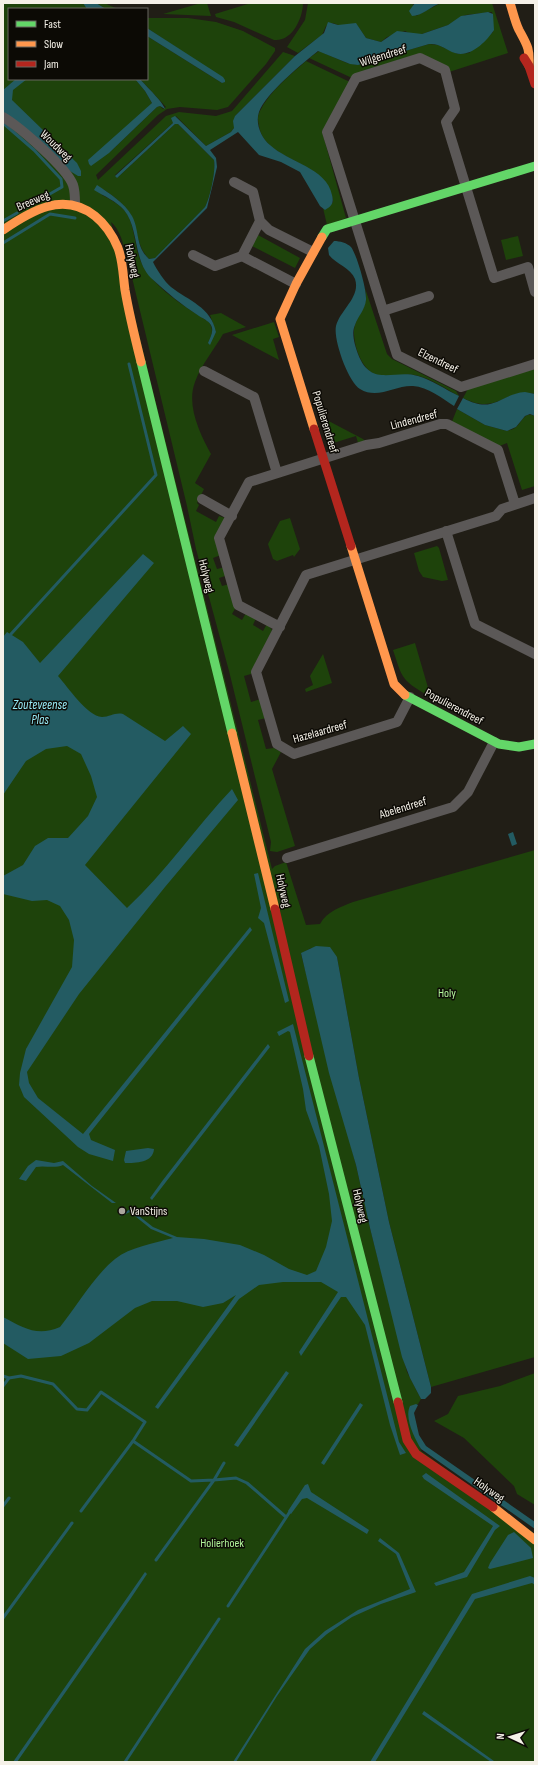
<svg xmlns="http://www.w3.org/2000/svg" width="538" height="1765" font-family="'Sofia Sans Condensed',sans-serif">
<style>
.green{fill:#1e430b}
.water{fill:#235b62}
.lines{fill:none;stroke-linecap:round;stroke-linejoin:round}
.stream{stroke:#235b62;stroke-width:3}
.street{stroke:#5b5857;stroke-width:10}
.fast{stroke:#63d668;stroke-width:9}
.slow{stroke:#ff974d;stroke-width:9}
.jam{stroke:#b3261e;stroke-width:9}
.poi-dot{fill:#aba79e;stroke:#0c0a05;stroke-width:1.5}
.labels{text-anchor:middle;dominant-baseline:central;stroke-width:3;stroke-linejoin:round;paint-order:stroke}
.street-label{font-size:12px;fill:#f5f1e8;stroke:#0c0a05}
.park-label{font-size:12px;fill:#b2f59b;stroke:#0c0a05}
.poi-label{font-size:12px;fill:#f5f1e8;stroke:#0c0a05;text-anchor:start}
.water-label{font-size:13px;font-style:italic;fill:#98ebf7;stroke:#0c0a05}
</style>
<rect width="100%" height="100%" fill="#211e16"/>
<!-- green -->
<path class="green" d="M3,3H89V9H9V79H135L145,91L152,103L109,153L157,107L160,106L163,109L166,107L140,79H147V36L222,83L225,80L147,28V18H188L216,22L243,31L275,48V51L266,64L228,107L217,110L180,107L167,109L158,115L96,175L98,180L166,116L179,112L216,116L232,111L283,52L295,56L235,116L234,128L231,132L206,146L176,116L173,123L115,175L117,178L175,124H178L214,160C216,170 210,198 205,207L155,258L149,259C138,248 138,234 133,220C129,207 111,193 100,188L102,195C110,199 119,204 125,211C137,227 133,252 145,269C160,292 186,307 209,322C214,330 212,335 208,343L216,332L210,315L221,313L246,327L223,334C214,350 201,365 195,382C186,405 200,434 211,454L195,483L204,489L197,503L199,505L196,511L216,522L219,516L225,518L221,555L213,558L217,569L225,567L228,575L219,578L222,586L229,584L236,607L232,614L242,620L246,613L256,618L253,625L263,631L267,624L272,630L251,674L244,676L251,702L261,699L266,718L258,720L266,749L274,748L281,752L272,769L295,846L277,852L270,851L271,842L229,671L196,549L187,506L129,265C125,252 122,231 111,222L272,869L275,866L286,862L306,925L320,924C327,911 341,907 353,902L535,850V1357L431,1387L389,1222L359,1078L337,957L311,948L301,954L356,1165L370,1228L407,1372L421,1399L418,1404L410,1407L421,1451L535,1534V1762H3Z
M96,3H104L118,9H106Z
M201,3H207L211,16L163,14Z
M251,3H303C303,18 292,42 274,40L234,22L216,17L215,14Z
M308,3H415L413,4L416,16L441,3H492L508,53L449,72L420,55L352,78L309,58L319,51L347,63L358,65L429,44L438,45L458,54L469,53L493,32L492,12L465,15L448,25L422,34H411L405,31L387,37L381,42L366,38L357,25H338L333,23L326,26L322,35L298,53L287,47L305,20Z
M306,61L350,82L328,124L322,131L346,218L327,225L323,208L325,210L333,202C329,159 265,163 259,126C258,121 257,116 260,111C269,92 290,75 306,61Z
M258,235L300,258L295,268L252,246Z
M518,236L523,256L506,260L501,240Z
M365,288L387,354L392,359L456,391L459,396C446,389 430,378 415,375C405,373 395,377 385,377C364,376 355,351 354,334C353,316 370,310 365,288Z
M274,322L279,337L273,339L279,360L232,335Z
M535,369V394C505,387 498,416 463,398L469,387Z
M457,409L485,425L507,431C510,430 514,429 516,427C523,421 524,411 535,416V486L522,490L507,443L497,447L451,424Z
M321,417L363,439L365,441L358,443L356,436L330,444Z
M290,518L300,549L294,557L293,555L277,561L273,559L268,544L280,521Z
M437,546L439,548L448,580L442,581L423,577L419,571L414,553Z
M415,643L429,691L427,695C401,680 402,677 393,650Z
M323,654L332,683L306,692L305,689L313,685L310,676Z
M535,1373V1505L517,1494L514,1486L464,1438L434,1421L448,1414L458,1396L500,1386Z"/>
<!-- water -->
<path class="water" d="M83,3H96L106,9H87Z
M415,3H441C431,6 422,16 412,16L409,11Z
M488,12L493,14L494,30C486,42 470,58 455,53C446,50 440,43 429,44L358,65L350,64L318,51C303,63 265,94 259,112C255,123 261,138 270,145C288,162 327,168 332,195C334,203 332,206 325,210L320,206L300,172L281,162L259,155L238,132L210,150L216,158L217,167L207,208L153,262C157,270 164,281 171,287C189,301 211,307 216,332L210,345L208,343C210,338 213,333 212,328C211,322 204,319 199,316C182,305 166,292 151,278C133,260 139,228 124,210C116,201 104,196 94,190L97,185C110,194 124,202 132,216C140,231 135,246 149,259L155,258L205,207C210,198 216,170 214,160L178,124H175L117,178L115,176L173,123L171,118L175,116L206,146L231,132L234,128L233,121L235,116L295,56L324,33L328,22L338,25L356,23L366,38L381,42L397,31L422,34L448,25L461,16Z
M147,28L223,77L225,80V82L222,83L147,36Z
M16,79H27L13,90L12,100L77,163L81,171V176H78L70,171L3,112V90Z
M135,79H140C146,86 163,102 165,109L160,106L157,107L109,153L91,166L89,164L88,160L152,103L145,91Z
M334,241C340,241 347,243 351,247C357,255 367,290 366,300C365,310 358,316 355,325C351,333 355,346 358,354C371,388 394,369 418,376C432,380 446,390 459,396L454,406C442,398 428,387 413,386C395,385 378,400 360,389C348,382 333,339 336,326C340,310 361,297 355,279C351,268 336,264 329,255L328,248Z
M525,392L535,394V416L530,414L525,416L516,427L507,431L485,425L457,409L463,398C494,415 499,394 525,392Z
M143,554L154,563L58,676C68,687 87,716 102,717C110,717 115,712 123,714L165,741L183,726L191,734L85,865L127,908C166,872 196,827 232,789L238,800L165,887L79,994L27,1072L29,1083L38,1098L83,1134L250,927L252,930L89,1134L91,1140L115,1150L113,1161L89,1154L78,1147L24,1097L19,1085L20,1073L26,1049L72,967L74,940L69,920L60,906L47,900L32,901L3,894V876L23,865L35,846L48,838H68L88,816L97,797L91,776L81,754L67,746L46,749L26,761L3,795V637L7,632L23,642L40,663Z
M513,832L517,844L512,846L508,834Z
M258,873L289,1001L285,1003L264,923L258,918L261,908L254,874Z
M316,946L330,947L337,957L359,1078L389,1222L431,1387V1393L425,1399H421L410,1378L402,1357L370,1228L356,1165L329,1073L301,953Z
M293,1024L399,1442L406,1453L400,1455L390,1425L365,1325L346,1297H341L301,1356L299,1352L338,1292L321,1282H283L259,1285L239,1299L158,1409L155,1407L236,1295L223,1303L203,1307L177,1301H152L135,1308L89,1343L61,1356L28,1359L3,1343V1317C24,1328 37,1337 60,1327C77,1306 94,1276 115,1259C130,1247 155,1243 173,1238L151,1229L130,1212L119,1217L130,1209L153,1227L177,1237L204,1239L240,1245L264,1255L289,1269L307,1275L316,1271L326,1247L332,1221L329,1194L319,1146L306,1110L303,1089L290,1032L288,1031L279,1036L277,1032Z
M268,1044L270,1047L152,1200L150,1198L163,1180Z
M148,1148L154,1149C153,1163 136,1163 125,1163L124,1160L126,1151Z
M36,1160L54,1163L63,1161L92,1186L116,1203H112L63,1165C54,1169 45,1165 36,1167L26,1181L19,1179L28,1166Z
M286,1371L289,1373L238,1447L234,1445Z
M360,1403L363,1405L324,1465L321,1463Z
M416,1404L418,1405L414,1413L419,1435L426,1446L535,1522V1529L421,1449C415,1439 404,1418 410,1406Z
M426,1473L500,1526L495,1530L467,1577L436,1586L434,1583L464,1572L493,1526L424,1479L422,1476Z
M308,1484L311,1492L369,1530L367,1534L307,1498L302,1499L291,1514L288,1511L305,1485Z
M514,1532L531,1548L533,1558L490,1569L488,1568L490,1563L508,1535Z
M380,1538L399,1553L416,1592L381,1604L352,1617L327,1634L310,1649L277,1696L236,1762H233L305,1649L325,1631L358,1610L410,1589L396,1554L378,1541Z
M145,1572L147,1574L131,1598L17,1762H13Z
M530,1576L535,1578V1585L532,1583L475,1599L375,1762H370L472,1594Z
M424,1711L494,1761L496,1762H491L422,1714Z"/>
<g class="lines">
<!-- stream -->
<path class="stream" d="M3,123L34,150L61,179L62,187L27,207
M3,221L17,213
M3,243L50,214L75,218
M11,634L156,475L129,364
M3,1376L9,1378L21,1376L53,1384L77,1409L87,1410L101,1392L145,1422L133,1441L81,1511
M3,1386L9,1378
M133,1441L191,1481L214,1480L224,1463
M3,1506L9,1498
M156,1560L214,1480L236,1478L247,1483L286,1517
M228,1606L291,1510
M3,1618L72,1523
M125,1762L219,1619"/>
<!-- street -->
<path class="street" d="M3,117C20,127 67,168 73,185C75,191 75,198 75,204
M234,182L253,192L260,221L269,230L313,252
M193,255L215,266L242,256L296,284
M242,256L260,221
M535,292L528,267L494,278L446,122L455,109L445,70L420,58L356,78L327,132L397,355L461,387L535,364
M383,311L429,296
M204,371L254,397L277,473
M202,499L232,516
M446,531L475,624L535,654
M280,627L238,605L219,538L249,482L366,445L379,443L440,424H447L498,450L515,504
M410,697L397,722L294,754L277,744L256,672L306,575L496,516L502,509L535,498
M287,858L453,807L468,792L494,742"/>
<!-- fast -->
<path class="fast" d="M322,237L327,229L535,166
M141,362L232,733
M405,695L499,744L519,747L535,744
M309,1056L398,1402"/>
<!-- slow -->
<path class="slow" d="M510,3C513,12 515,22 519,30C527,45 530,48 529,66
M3,230C31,211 63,191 95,216C105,224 113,236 118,248C123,261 123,276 125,290C129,314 135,338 141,362
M314,429L280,319L296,284L322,237
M351,546L394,684L405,695
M232,733L275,909
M493,1507L535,1540"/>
<!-- jam -->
<path class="jam" d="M524,58L529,66L535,84
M314,429L351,546
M275,909L309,1056
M398,1402L407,1440L416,1454L493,1507"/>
</g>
<!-- markers -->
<circle class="poi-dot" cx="122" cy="1211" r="4"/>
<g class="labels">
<!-- street labels -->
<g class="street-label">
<text transform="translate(383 56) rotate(-17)">Wilgendreef</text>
<text transform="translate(56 146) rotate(44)">Woudweg</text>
<text transform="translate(33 201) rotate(-23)">Breeweg</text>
<text transform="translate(132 261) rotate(78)">Holyweg</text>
<text transform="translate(438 361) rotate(26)">Elzendreef</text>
<text transform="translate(414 420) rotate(-15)">Lindendreef</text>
<text transform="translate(325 422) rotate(73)">Populierendreef</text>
<text transform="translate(206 576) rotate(76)">Holyweg</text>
<text transform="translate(454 707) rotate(28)">Populierendreef</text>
<text transform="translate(320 732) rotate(-16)">Hazelaardreef</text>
<text transform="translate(403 808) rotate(-17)">Abelendreef</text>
<text transform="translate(283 891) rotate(78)">Holyweg</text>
<text transform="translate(360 1206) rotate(77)">Holyweg</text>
<text transform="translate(489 1490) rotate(35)">Holyweg</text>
</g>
<!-- park labels -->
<g class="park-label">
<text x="447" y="993">Holy</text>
<text x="222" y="1543">Holierhoek</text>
</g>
<!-- poi labels -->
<g class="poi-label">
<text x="130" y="1211">VanStijns</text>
</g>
<!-- water labels -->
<g class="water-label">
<text x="40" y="705">Zouteveense<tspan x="40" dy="15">Plas</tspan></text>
</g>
</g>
<!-- border -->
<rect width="538" height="1765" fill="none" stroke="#f5f1e8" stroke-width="8"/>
<!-- legend -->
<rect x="8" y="8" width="140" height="72" fill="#0c0a05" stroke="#696660"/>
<rect x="16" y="21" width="20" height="6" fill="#63d668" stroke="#696660"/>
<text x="44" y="28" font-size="12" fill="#f5f1e8">Fast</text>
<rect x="16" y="41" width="20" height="6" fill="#ff974d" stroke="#696660"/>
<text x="44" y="48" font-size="12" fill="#f5f1e8">Slow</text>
<rect x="16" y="61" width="20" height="6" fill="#b3261e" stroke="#696660"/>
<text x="44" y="68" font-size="12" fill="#f5f1e8">Jam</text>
<!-- north arrow -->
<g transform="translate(510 1737) rotate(274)" stroke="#0c0a05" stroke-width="3" paint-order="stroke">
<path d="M0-3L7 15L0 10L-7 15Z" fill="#f5f1e8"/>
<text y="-6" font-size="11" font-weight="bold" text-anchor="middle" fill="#f5f1e8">N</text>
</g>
</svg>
